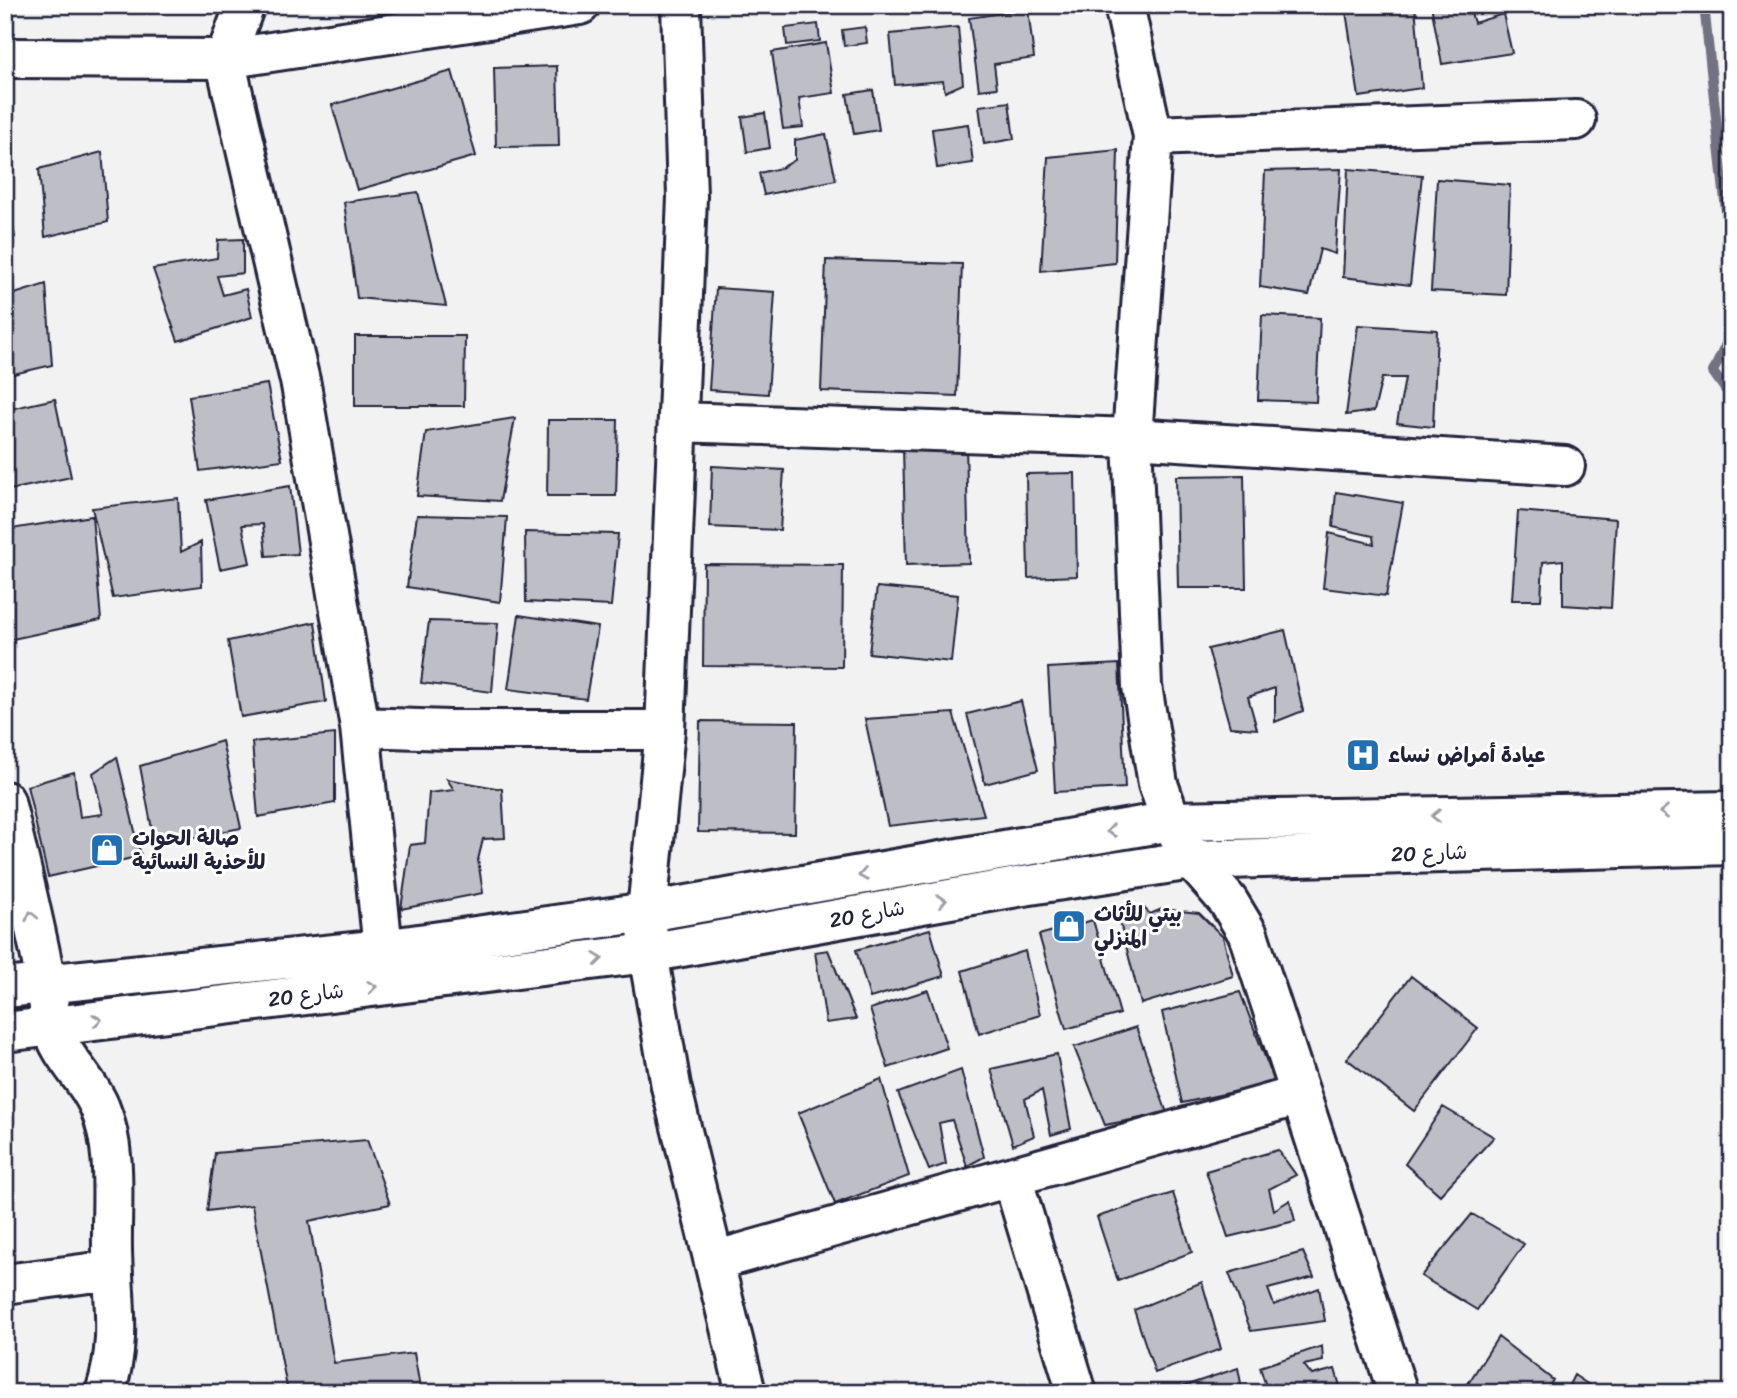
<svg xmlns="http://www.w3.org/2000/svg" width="1737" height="1398" font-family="Sriracha,'Playpen Sans Arabic',sans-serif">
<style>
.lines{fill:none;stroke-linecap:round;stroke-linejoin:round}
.stream{stroke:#727282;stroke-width:10}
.building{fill:#bebec6;stroke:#22223b;stroke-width:2}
.minor-casing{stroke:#22223b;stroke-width:44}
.minor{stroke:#fff;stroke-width:38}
.oneway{stroke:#9c9ca7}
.labels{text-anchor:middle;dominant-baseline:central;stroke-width:6;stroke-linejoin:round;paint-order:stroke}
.poi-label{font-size:21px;font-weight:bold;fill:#22223b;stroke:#fff;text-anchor:start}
.street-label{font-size:21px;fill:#22223b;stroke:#fff}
</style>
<rect width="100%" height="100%" fill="#f2f2f3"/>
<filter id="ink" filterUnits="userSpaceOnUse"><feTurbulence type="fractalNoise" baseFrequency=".0143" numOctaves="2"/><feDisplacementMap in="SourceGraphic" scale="14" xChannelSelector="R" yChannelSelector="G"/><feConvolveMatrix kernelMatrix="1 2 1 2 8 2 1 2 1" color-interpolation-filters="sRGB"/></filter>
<g filter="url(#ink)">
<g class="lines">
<!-- stream -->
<path class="stream" d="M1704,5L1732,267
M1732,331L1713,372L1732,399"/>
</g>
<!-- building -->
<path class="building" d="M1345,5H1415L1422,88L1359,97Z
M1431,5H1469L1474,23L1503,14L1512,53L1442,64Z
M1028,9L1034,58L994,64L997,88L979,90L969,18Z
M818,24L820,41L787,45L785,28Z
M865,27L867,43L844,46L842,30Z
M958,27L963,84L945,92L943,81L895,85L890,34Z
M826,43L834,93L799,98L803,127L783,129L772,52Z
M557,66L559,146L496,147L494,68Z
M452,71L476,156L357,190L332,105Z
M873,90L879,130L854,134L847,94Z
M1009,102L1014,139L984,144L979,106Z
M765,113L770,148L747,152L742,117Z
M968,124L973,163L937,168L932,129Z
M826,134L836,180L764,195L759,173L781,168L795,160V140Z
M1118,150L1115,263L1041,271L1048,157Z
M102,152L108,222L45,237L39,169Z
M1341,169L1335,254L1320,249L1309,295L1260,287L1265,171Z
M1348,169L1422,175L1410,285L1343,277Z
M1437,179L1510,185L1506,295L1431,291Z
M5,186L15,237L5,244Z
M418,192L446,306L357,298L344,202Z
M243,239V273L217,276L223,295L246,289L252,317L178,341L153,269L217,258L218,240Z
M826,260L962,264L957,396L821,391Z
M46,284L52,365L5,376V297Z
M716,288L775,292L768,394L709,390Z
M1262,315L1320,318L1316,402L1258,400Z
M1358,325L1437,330L1433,427L1397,423L1405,378H1382L1374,411L1346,415Z
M355,336H465L464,406H355Z
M267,384L282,460L200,471L189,396Z
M55,399L71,477L5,491V410Z
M515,418L500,501L417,496L426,432Z
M548,420H618L616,496H547Z
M966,446L969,563L906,565L903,448Z
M712,466L784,470L780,530L710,527Z
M1075,473L1077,576L1028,578L1026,474Z
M1244,475L1246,588H1178L1176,476Z
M290,486L298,554L266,556L263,524L242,525L250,563L220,569L206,500Z
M1336,492L1403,503L1386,596L1323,588L1329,533L1374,544L1373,536L1333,527Z
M178,498L181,552L201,542L202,586L113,598L92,508Z
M1518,511L1616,519L1611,608L1563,605V560L1543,562L1541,600H1512Z
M417,515L507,517L500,602L407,587Z
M92,516L101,620L8,640L5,530Z
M525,532L618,534L611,606L526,602Z
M704,564L843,565L842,667L703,666Z
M877,587L958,595L951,662L869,653Z
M519,615L598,627L586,699L508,689Z
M429,621L498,623L492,692L421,683Z
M315,622L326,702L241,717L228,641Z
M1285,630L1303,711L1275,722V688L1248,697L1257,729L1230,727L1208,649Z
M1119,664L1125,788L1055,792L1048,668Z
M1021,701L1038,770L985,784L967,714Z
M953,713L984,815L888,826L865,719Z
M700,721L797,722L795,833L698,832Z
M335,734V803L258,817L252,742Z
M222,741L241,828L155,845L140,766Z
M117,757L141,856L48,877L27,786L74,772L80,817L103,814L93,773Z
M447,779L502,789L505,838L483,839L478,860L483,893L401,909L410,845L425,843L429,793L454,790Z
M1144,908L1150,914L1162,909L1199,913L1223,937L1233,976L1141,1004L1118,915Z
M1093,920L1120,1014L1066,1029L1039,935Z
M930,929L944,976L870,998L856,950Z
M828,950L856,1019L826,1023L815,952Z
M1025,951L1040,1015L979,1034L962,971Z
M1411,976L1478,1028L1414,1111L1347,1059Z
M928,990L947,1048L888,1068L870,1009Z
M1240,992L1275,1083L1182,1103L1162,1012Z
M1136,1027L1167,1113L1105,1125L1074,1047Z
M1057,1054L1071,1129L1051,1135L1042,1090L1025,1099L1034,1136L1013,1145L991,1069Z
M961,1070L984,1157L967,1166L952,1120L939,1123L946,1164L929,1170L898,1093Z
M881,1079L909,1176L835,1204L798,1113Z
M1443,1107L1494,1137L1440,1195L1405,1164Z
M367,1140L390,1204L309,1221L334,1363L414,1353L421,1393H288L252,1205L207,1211L215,1153Z
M1278,1150L1296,1175L1269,1189L1274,1210L1290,1200L1295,1221L1228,1237L1206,1171Z
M1173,1193L1192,1252L1118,1281L1097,1217Z
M1472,1214L1524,1244L1477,1310L1421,1276Z
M1303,1252L1314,1277L1268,1289L1274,1305L1319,1288L1325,1321L1251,1331L1229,1273Z
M1202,1282L1221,1349L1155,1373L1134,1310Z
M1498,1337L1553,1380L1544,1393H1462Z
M1322,1346L1323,1361L1304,1365L1312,1375L1335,1369L1342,1393H1268L1260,1367Z
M1238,1368L1243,1393H1163Z
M1574,1375L1601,1393H1565Z"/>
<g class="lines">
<!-- minor casing -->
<g class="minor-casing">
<path id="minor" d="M245,5L225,59L301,385L360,727L383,949
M681,5L687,197L665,730L647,912L648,953L671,1086L746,1393
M1124,5L1153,136L1132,438L1142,686L1158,784L1171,821L1192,860L1228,901L1248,934L1398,1393
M5,58L225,59L580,5
M1153,136L1576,120
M678,422L1132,438L1565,466
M360,727L449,730H665
M5,801C19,861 35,922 46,983C49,997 48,1012 52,1025C60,1058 88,1078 100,1108C118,1152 111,1203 112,1250C113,1302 122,1341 105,1393
M5,988L383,949L647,912L1171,821L1732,811
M5,1032L648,953L1017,887L1192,860L1732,845
M1012,1177L1077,1393
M714,1261L1300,1095
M5,1284L112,1270"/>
</g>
<!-- minor -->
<use href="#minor" class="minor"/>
</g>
<!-- one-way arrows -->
<defs><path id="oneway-chevron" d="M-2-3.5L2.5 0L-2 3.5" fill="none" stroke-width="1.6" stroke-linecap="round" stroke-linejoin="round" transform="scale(1.75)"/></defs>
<g class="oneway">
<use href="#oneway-chevron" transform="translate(1664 812) rotate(179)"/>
<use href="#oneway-chevron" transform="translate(1436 816) rotate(179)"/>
<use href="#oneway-chevron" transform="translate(1111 831) rotate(170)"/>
<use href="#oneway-chevron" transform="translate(863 875) rotate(170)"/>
<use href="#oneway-chevron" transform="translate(942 901) rotate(-10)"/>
<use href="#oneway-chevron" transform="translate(31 916) rotate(-103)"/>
<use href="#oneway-chevron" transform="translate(598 959) rotate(-7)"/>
<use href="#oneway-chevron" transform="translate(372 987) rotate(-7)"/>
<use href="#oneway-chevron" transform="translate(97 1020) rotate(-7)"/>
</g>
</g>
<!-- icons -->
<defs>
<g id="hospital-square" transform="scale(1.75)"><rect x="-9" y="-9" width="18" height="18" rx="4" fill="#1f6fb2" stroke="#fff"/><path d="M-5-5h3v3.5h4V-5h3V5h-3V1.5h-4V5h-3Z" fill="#fff"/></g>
<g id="shop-square" transform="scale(1.75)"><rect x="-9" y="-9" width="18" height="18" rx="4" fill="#1f6fb2" stroke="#fff"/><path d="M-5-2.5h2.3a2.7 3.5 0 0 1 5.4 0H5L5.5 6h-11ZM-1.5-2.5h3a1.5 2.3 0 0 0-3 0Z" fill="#fff"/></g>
</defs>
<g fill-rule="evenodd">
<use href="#hospital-square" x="1363" y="755"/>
<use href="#shop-square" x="107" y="850"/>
<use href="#shop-square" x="1069" y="926"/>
</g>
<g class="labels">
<!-- poi labels -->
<g class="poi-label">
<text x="1388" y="755">عيادة أمراض نساء</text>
<text x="132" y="838">صالة الحوات<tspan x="132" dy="24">للأحذية النسائية</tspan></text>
<text x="1094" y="914">بيتي للأثاث<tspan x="1094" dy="24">المنزلي</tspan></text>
</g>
<!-- street labels -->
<g class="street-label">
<text transform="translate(1429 853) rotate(-2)">شارع 20</text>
<text transform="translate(867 914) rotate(-10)">شارع 20</text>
<text transform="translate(306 995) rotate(-7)">شارع 20</text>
</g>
</g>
<!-- margin -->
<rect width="1737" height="1398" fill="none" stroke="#fff" stroke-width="28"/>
<rect x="14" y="14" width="1709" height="1370" fill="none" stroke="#22223b" stroke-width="2.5" filter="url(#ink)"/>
</svg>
